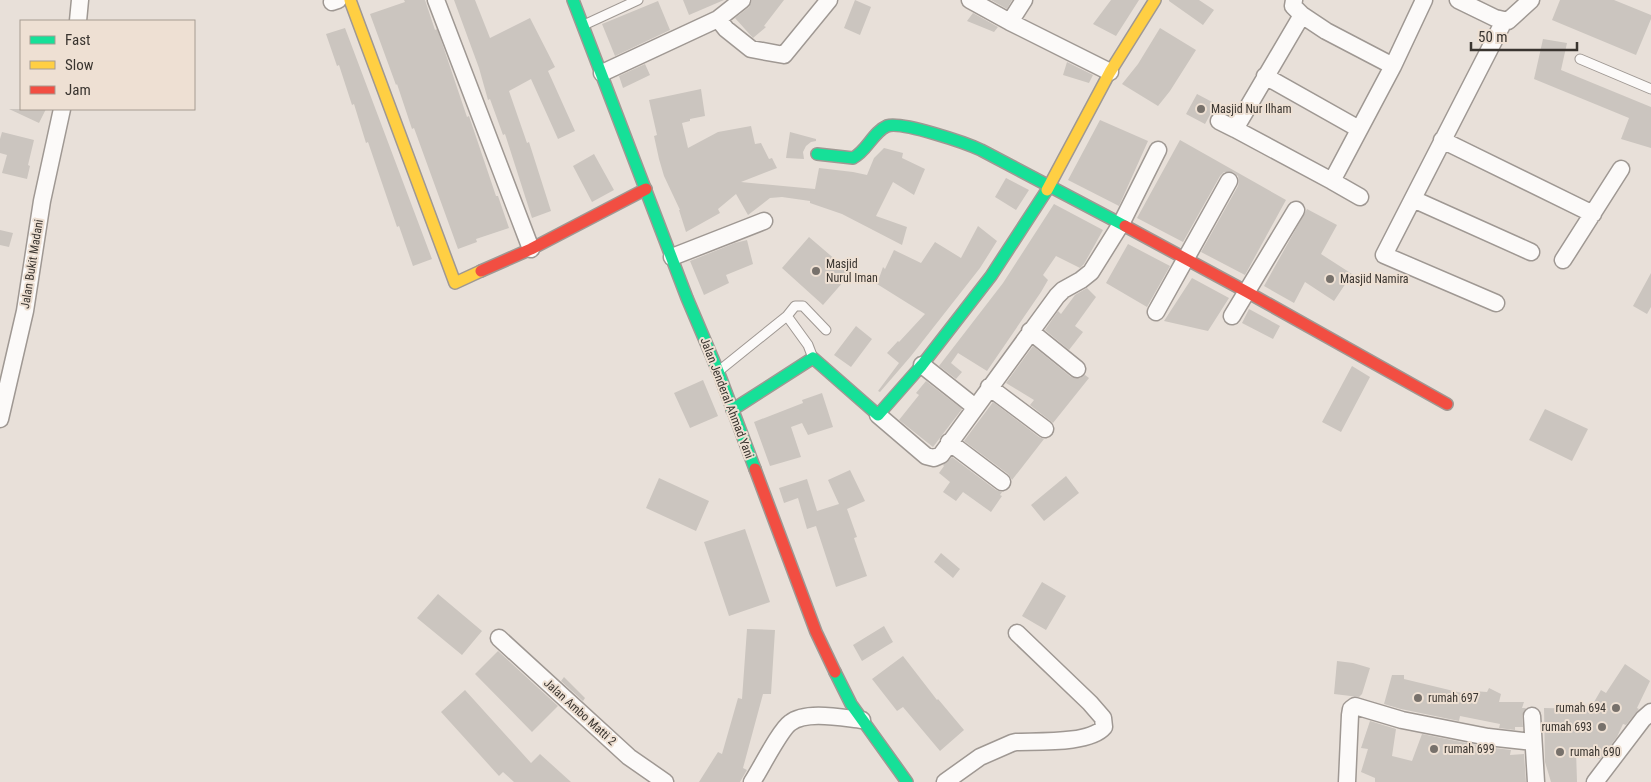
<svg xmlns="http://www.w3.org/2000/svg" width="1651" height="782" font-family="'Roboto Condensed',sans-serif">
<style>
.building{fill:#cbc5bf}
.lines{fill:none;stroke-linecap:round;stroke-linejoin:round}
.lane-casing{stroke:#9f9893;stroke-width:11}
.street-casing{stroke:#9f9893;stroke-width:19}
.fast-casing{stroke:#9f9893;stroke-width:14}
.slow-casing{stroke:#9f9893;stroke-width:14}
.jam-casing{stroke:#9f9893;stroke-width:14}
.lane{stroke:#fcfaf9;stroke-width:9}
.street{stroke:#fcfaf9;stroke-width:16}
.fast{stroke:#16e098;stroke-width:11}
.slow{stroke:#ffcf43;stroke-width:11}
.jam{stroke:#f24e42;stroke-width:11}
.poi-dot{fill:#77716b;stroke:#eee0d3;stroke-width:2}
.labels{text-anchor:middle;dominant-baseline:central;stroke-width:4;stroke-linejoin:round;paint-order:stroke}
.poi-label{font-size:12px;fill:#3a3530;stroke:#eee0d3;text-anchor:start}
.street-label{font-size:12px;fill:#3a3530;stroke:#eee0d3}
</style>
<rect width="100%" height="100%" fill="#e8e0d9"/>
<!-- building -->
<path class="building" d="M404,0H425L435,30L437,29L441,40L467,117L469,116L496,196H498L509,228L476,239L477,242L458,249L414,128L412,129L397,84L396,85L370,14L405,2Z
M454,0H475L490,38L530,18L555,67L548,71L575,131L558,139L531,79L509,91L527,143L529,142L551,211L532,218L505,134L503,135L490,99L488,100L479,68Z
M683,0H724L689,15Z
M752,0H784L764,26L766,27L753,38L735,18L749,7Z
M855,0L871,7L860,35L844,28Z
M991,0H1012L1007,9Z
M1111,0H1139L1116,36L1093,24Z
M1169,0H1199L1214,10L1203,25L1169,1Z
M1560,0H1614L1651,15V19L1636,55L1552,20Z
M658,1L670,30L615,56L602,24Z
M973,13L998,27L994,32L967,21Z
M345,28L432,259L413,266L399,226L397,227L368,142L366,143L354,104L352,105L339,65L337,66L326,34Z
M1160,28L1196,50L1170,91L1158,106L1122,84L1138,64Z
M1543,39L1567,43L1561,70L1651,107V148L1621,139L1629,118L1534,79Z
M1067,62L1093,75L1089,83L1063,75Z
M645,64L650,75L623,88L619,76Z
M701,89L705,116L690,119V121L682,123L688,148L718,132L751,126L755,144L761,143L769,159L772,158L777,168L741,182L815,189L819,168L853,172L867,175L874,158L884,148L903,153L902,158L925,169L914,195L893,182L876,216L907,227L902,245L842,214L810,203V201L782,197L770,198L748,215L736,194L718,209L720,213L686,232L679,210H680L664,176L659,159L654,136L657,135L649,100Z
M1197,94L1216,104L1205,124L1186,114Z
M9,109H46L39,123Z
M1100,120L1148,141L1119,206L1068,180Z
M2,132L34,140L28,165L30,166L27,179L2,173L7,155L0,153V139Z
M790,132L816,139V141L811,142L806,146L803,152L804,159L786,158Z
M1180,140L1286,200L1245,275L1201,252L1238,186L1239,181L1238,176L1233,172H1224L1220,176L1183,242L1137,218Z
M594,154L614,190L592,202L573,166Z
M1006,178L1029,190L1016,210L995,197Z
M1054,204L1103,230L1084,264L1080,268L1056,256L1043,275L1048,280L1041,292L987,371L958,353L951,363L962,372L956,379L939,366L1003,283Z
M1307,209L1337,225L1321,254L1352,274L1334,301L1305,282L1294,303L1264,286Z
M978,226L997,241L980,268L911,356L880,392L878,391L899,363L887,353L898,341L899,342L925,314L877,284L883,267L885,269L894,250L921,263L935,242L961,258Z
M0,230L13,233L9,247L0,245Z
M809,237L851,273L823,305L782,268Z
M747,240L753,264L726,275L729,283L704,295L690,261L735,243Z
M1128,244L1170,266L1147,307L1106,283Z
M1651,273V307L1647,314L1633,306Z
M1192,278L1229,298L1208,331L1164,321Z
M1087,288L1096,297L1075,326L1083,332L1069,350L1045,330L1058,311L1061,314L1075,295Z
M1249,309L1280,326L1273,339L1242,323Z
M856,326L872,339L851,367L834,355Z
M1033,346L1071,377L1080,378L1085,375L1089,378L1053,423L1030,405L1034,400L1006,383Z
M1352,366L1370,377L1341,432L1322,422Z
M703,380L718,416L690,428L674,393Z
M926,381L962,409L933,447L899,420L919,395L916,393Z
M822,393L833,427L808,435L802,423L791,427L801,457L770,466L754,422L803,403L802,400Z
M993,402L1039,437L1044,439L1012,480L1008,474L964,441Z
M1545,409L1588,429L1572,461L1529,440Z
M952,457L996,490L1002,492L1000,495L1002,496L991,512L963,492L956,501L943,492L950,482L939,473L944,466L943,465Z
M850,470L865,501L847,509L857,537L854,538L867,576L836,587L816,526L807,529L798,498L784,503L779,488L807,479L817,511L839,504L828,480Z
M1066,476L1079,493L1044,521L1031,505Z
M659,478L709,501L696,531L646,508Z
M745,529L770,602L729,616L704,542Z
M941,553L960,569L953,578L934,562Z
M1042,582L1066,596L1046,630L1022,616Z
M438,594L482,631L462,655L417,618Z
M884,626L893,642L862,661L853,645Z
M747,629L775,630L771,694H763L743,768L747,770L740,782H699L718,752L722,754L738,698L742,699Z
M498,651L558,706L532,732L475,674Z
M903,656L937,700L938,699L964,730L940,751L903,707L897,711L872,679Z
M1337,661L1353,663L1370,668L1362,694L1359,697L1334,694Z
M1625,664L1650,681L1637,708L1639,709L1626,725L1623,724L1617,737L1600,759L1576,750L1577,782H1551L1545,762L1544,708L1590,709L1601,690L1606,693Z
M1392,675H1404V679L1470,695L1473,691L1487,692L1489,688L1501,694L1499,702H1524L1522,708H1526L1522,716L1523,727H1515V730L1499,728L1500,724L1460,716L1459,721L1401,709L1384,704Z
M564,677L585,698L583,701L561,681Z
M465,690L531,763L540,754L571,782H514L503,772L499,776L441,712Z
M1370,721L1396,729L1392,756L1412,761L1422,734L1486,747L1511,750L1510,755L1524,754L1526,782H1375V778L1361,772L1368,749L1361,748Z"/>
<g class="lines">
<!-- lane casing -->
<g class="lane-casing">
<path id="lane" d="M586,24L638,0
M1580,59L1651,89
M787,316L808,345L813,358
M720,370L787,316L795,306H803L826,330"/>
</g>
<!-- street casing -->
<g class="street-casing">
<path id="street" d="M436,0L531,249
M970,0L1010,22
M1024,0L1010,22L1110,72
M1458,0L1495,18L1508,21L1531,0
M332,2L338,0
M1302,15L1326,31L1393,66
M718,19L726,29L751,49L784,55L829,0
M78,21L80,0
M602,73L718,19L742,0
M1265,76L1359,129
M1219,121L1235,129L1302,15L1293,6L1294,0
M1235,129L1332,181L1393,66L1424,0
M1442,140L1593,214
M1332,181L1360,197
M1413,199L1531,252
M672,257L764,221
M1563,260L1621,169
M1496,303L1384,255L1504,21
M1156,312L1229,181
M1232,316L1296,210
M1030,331L1077,369
M922,365L975,407
M989,387L1045,429
M878,415L926,456L934,458L941,455L1057,296L1063,290L1081,280L1091,272L1121,224L1158,150
M0,419L25,311L42,201L62,109
M949,442L1002,482
M499,638L629,757L665,782
M1532,716L1536,782
M752,782C760,770 780,730 790,723C806,710 843,718 862,720
M945,782L980,757L1012,743L1016,742C1038,741 1090,744 1104,727L1103,718L1090,703L1017,633
M1347,782L1350,715L1351,709L1355,706L1402,720L1488,737L1533,742
M1595,782L1643,719L1651,712"/>
</g>
<!-- fast casing -->
<g class="fast-casing">
<path id="fast" d="M573,0L687,298L718,371L755,469
M817,154L853,158C867,151 873,132 887,126C902,121 966,143 981,150L1125,226
M732,410L813,358L878,415L922,365L991,276L1047,190
M835,672L851,704L907,782"/>
</g>
<!-- slow casing -->
<g class="slow-casing">
<path id="slow" d="M350,0L455,283L481,271
M1047,190L1110,72L1155,0"/>
</g>
<!-- jam casing -->
<g class="jam-casing">
<path id="jam" d="M1125,226L1247,292L1447,404
M481,271L531,249L646,189
M755,469L816,632L835,672"/>
</g>
<!-- lane -->
<use href="#lane" class="lane"/>
<!-- street -->
<use href="#street" class="street"/>
<!-- fast -->
<use href="#fast" class="fast"/>
<!-- slow -->
<use href="#slow" class="slow"/>
<!-- jam -->
<use href="#jam" class="jam"/>
</g>
<!-- markers -->
<g class="poi-dot">
<circle cx="1201" cy="109" r="5"/>
<circle cx="816" cy="271" r="5"/>
<circle cx="1330" cy="279" r="5"/>
<circle cx="1418" cy="698" r="5"/>
<circle cx="1616" cy="708" r="5"/>
<circle cx="1602" cy="727" r="5"/>
<circle cx="1434" cy="749" r="5"/>
<circle cx="1560" cy="752" r="5"/>
</g>
<g class="labels">
<!-- poi labels -->
<g class="poi-label">
<text x="1211" y="109">Masjid Nur Ilham</text>
<text x="826" y="264">Masjid<tspan x="826" dy="14">Nurul Iman</tspan></text>
<text x="1340" y="279">Masjid Namira</text>
<text x="1428" y="698">rumah 697</text>
<text x="1606" y="708" text-anchor="end">rumah 694</text>
<text x="1592" y="727" text-anchor="end">rumah 693</text>
<text x="1444" y="749">rumah 699</text>
<text x="1570" y="752">rumah 690</text>
</g>
<!-- street labels -->
<g class="street-label">
<text transform="translate(32 264) rotate(-81)">Jalan Bukit Madani</text>
<text transform="translate(727 398) rotate(69)">Jalan Jenderal Ahmad Yani</text>
<text transform="translate(580 712) rotate(42)">Jalan Ambo Matti 2</text>
</g>
</g>
<!-- legend -->
<rect x="20" y="20" width="175" height="90" fill="#eee0d3" stroke="#a69c92"/>
<rect x="30" y="36" width="25" height="8" fill="#16e098" stroke="#a69c92"/>
<text x="65" y="45" font-size="15" fill="#3a3530">Fast</text>
<rect x="30" y="61" width="25" height="8" fill="#ffcf43" stroke="#a69c92"/>
<text x="65" y="70" font-size="15" fill="#3a3530">Slow</text>
<rect x="30" y="86" width="25" height="8" fill="#f24e42" stroke="#a69c92"/>
<text x="65" y="95" font-size="15" fill="#3a3530">Jam</text>
<!-- scale -->
<path d="M1471 42v8h106v-8" fill="none" stroke="#3a3530" stroke-width="2.5"/>
<text x="1478" y="42" font-size="15" fill="#3a3530" stroke="#eee0d3" stroke-width="4" paint-order="stroke">50 m</text>
</svg>
